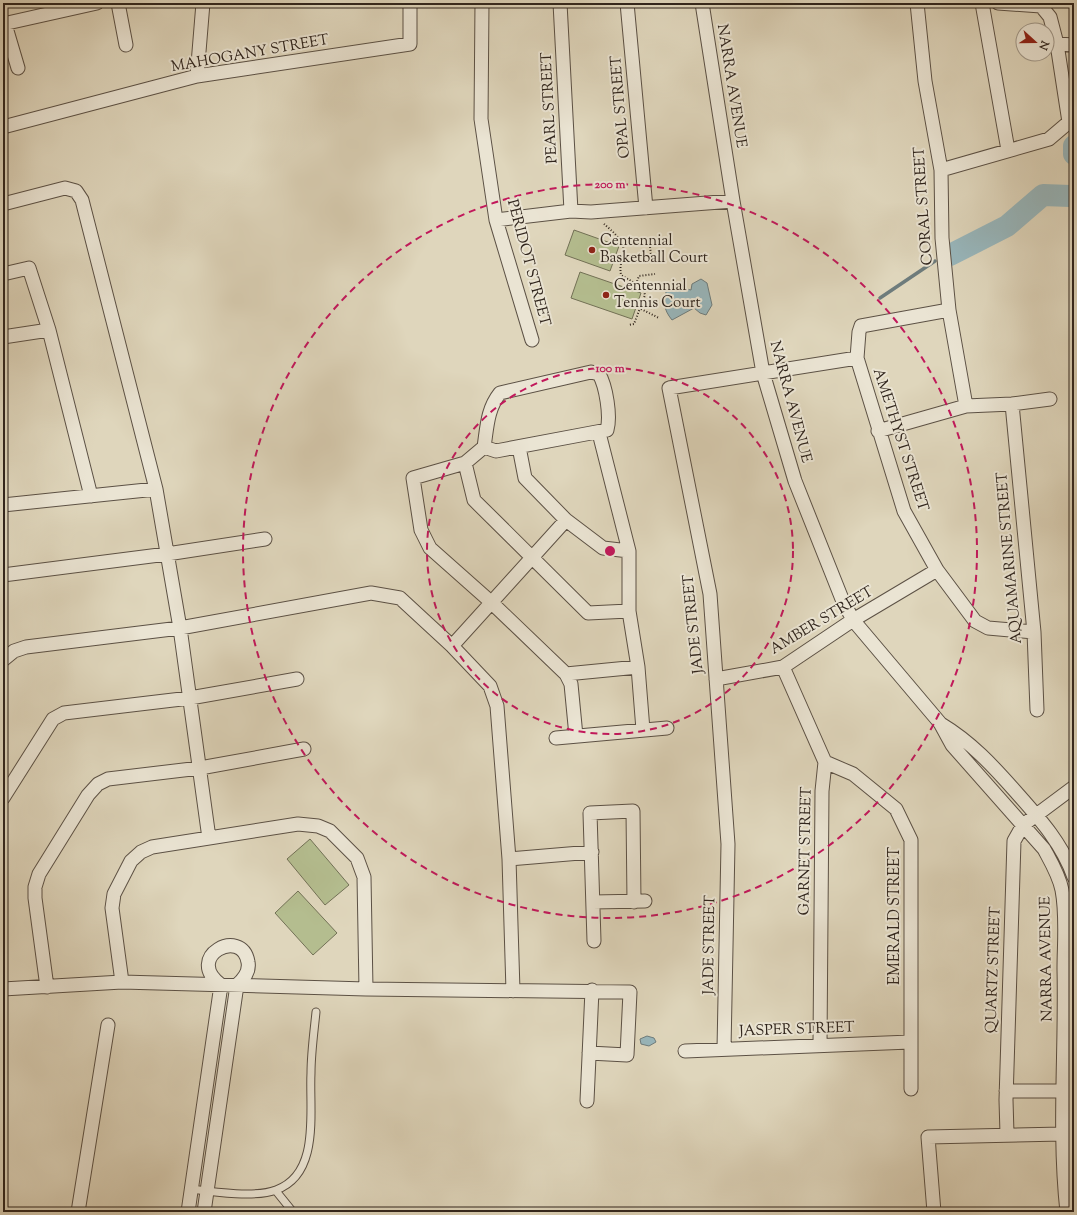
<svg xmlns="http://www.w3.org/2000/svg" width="1077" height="1215" font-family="'Sorts Mill Goudy',serif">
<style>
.green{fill:#b4bd8f;stroke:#727156}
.water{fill:#98b6bb;stroke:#6e7c7c}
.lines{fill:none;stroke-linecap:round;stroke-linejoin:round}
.stream{stroke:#6e7c7c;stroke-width:3.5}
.river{stroke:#98b6bb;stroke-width:22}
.lane-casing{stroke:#5c5145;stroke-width:9}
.street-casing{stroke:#5c5145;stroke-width:15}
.path{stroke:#30251d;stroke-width:2;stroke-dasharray:1 2;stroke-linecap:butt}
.lane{stroke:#eae4d3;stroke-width:7}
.street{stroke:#eae4d3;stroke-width:13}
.ring{fill:none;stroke:#c2185b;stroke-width:2;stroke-dasharray:7 5}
.poi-dot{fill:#8f2418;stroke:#eae4d3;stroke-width:1.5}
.labels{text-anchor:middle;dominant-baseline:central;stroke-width:4;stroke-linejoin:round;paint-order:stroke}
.street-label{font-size:15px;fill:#30251d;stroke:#eae4d3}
.poi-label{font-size:15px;fill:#30251d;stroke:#eae4d3;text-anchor:start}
.centre{fill:#c2185b;stroke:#eae4d3;stroke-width:2}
.ring-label{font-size:12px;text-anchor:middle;font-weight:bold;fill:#c2185b;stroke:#eae4d3;stroke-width:4;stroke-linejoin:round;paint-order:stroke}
</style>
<rect width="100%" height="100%" fill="#dfd6bc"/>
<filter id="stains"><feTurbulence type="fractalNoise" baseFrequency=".005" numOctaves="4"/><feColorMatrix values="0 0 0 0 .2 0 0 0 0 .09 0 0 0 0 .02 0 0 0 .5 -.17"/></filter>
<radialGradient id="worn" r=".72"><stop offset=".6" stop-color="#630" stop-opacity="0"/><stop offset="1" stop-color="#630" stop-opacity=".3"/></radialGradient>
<!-- green -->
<path class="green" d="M574,230L619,246L610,271L565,255Z
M580,272L641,293L632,319L571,298Z
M310,839L349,885L325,905L287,859Z
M298,891L337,933L313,955L275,913Z"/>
<!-- water -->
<path class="water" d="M701,279L707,283L712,305L706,315L700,313L694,308L672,320C663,309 663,301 667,289L674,286L691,290L692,284Z
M647,1036L654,1038L656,1042L649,1046L641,1044L640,1039Z"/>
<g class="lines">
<!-- stream -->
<path class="stream" d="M880,298L935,261"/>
<!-- river -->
<path class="river" d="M1074,146V154
M950,255L1007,226L1043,195L1070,196L1074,195"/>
<!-- lane casing -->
<g class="lane-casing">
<path id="lane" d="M192,1189C214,1192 256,1198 276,1190C321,1174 309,1110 311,1073C311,1053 314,1032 316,1012
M276,1191L293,1212"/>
</g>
<!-- street casing -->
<g class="street-casing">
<path id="street" d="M118,3L126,45
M482,3L481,119L496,220L532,340
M560,3L571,211
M627,3L646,208
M702,3L733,201L763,373L795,481L842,599L853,620L940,723L952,745L1044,849C1051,862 1059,875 1062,890C1067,916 1064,944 1064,969C1066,1050 1058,1131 1067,1212
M917,3L925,81L941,170L942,238L949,310L966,406
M982,3L1008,150
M3,24L97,3
M5,24L18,68
M1057,44L1074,45
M197,76L203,3
M3,127L197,76L410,44V3
M941,170L1049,139L1069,122L1057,44L1050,17L1041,6L998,3
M3,204L65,188L76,191L82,200L156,489L180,628L209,838
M496,220L571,211L591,212L733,201
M3,274L29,268L49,330L91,496
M949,310L861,326L859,332L857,358L904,511L937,570L975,621L988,628L1034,632
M3,337L49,330
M591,372L599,374C606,386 611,416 607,430L496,451L484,447C487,428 487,409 500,393Z
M1012,404L1034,632L1037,710
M878,431L966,406L1012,404L1050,399
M599,433L629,551V611L638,667L643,730
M484,447L465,463L413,478L421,530L430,548L492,603L566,674L571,684L576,736
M519,447L525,478L566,520L603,548L629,551
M465,463L474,500L588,613L629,611
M3,505L156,489
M3,575L167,554L265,539
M452,646L566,520
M3,660L14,651L26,647L180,628L371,593L400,598L452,646L490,686L497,706L509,859L513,991
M783,667L825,762L822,791L820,1045
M566,674L638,667
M716,679L783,667L853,620L937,570
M941,724C971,742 993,766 1016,792C1039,818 1062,843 1074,877
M556,738L667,728
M825,762L853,774L896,809L911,840V1089
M3,798L53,719L64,713L190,698L297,679
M509,859L592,852
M593,902L645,901
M594,941L590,813L633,811L634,902
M122,982L112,908L114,894L131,861L141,852L152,847L298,824L318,826L330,831L357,858L364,877L366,989
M47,987L35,898V887L39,874L88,795L98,784L108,779L200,768L304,749
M3,989L122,982L366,989L630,992L627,1055L589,1053
M724,1049L728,844L710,594L669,388L857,358
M685,1051L910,1042
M1006,1091H1074
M587,1101L592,990
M1007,1134L1006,1100L1014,841L1023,825L1074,787
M78,1212L108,1025
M188,1212L221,985C183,957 242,926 248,962C250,972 244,979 237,985L204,1212
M934,1212L928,1137L1062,1134"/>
</g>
<!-- path -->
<path class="path" d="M604,224C612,231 625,241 624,253C623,263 619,262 621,275L643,288L645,295L634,324L628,325
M649,238L651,255
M621,241L655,238
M636,284L639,276L655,274
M641,309L659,318"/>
<!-- lane -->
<use href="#lane" class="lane"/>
<!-- street -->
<use href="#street" class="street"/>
</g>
<!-- distance rings -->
<g class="ring">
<circle cx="610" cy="551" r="183"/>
<circle cx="610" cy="551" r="367"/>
</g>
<!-- markers -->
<g class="poi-dot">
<circle cx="592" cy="250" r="4"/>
<circle cx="606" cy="295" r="4"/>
</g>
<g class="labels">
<!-- street labels -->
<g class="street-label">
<text transform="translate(250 54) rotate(-10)">MAHOGANY STREET</text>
<text transform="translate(731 86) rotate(81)">NARRA AVENUE</text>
<text transform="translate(621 107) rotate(-95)">OPAL STREET</text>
<text transform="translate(550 108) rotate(-93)">PEARL STREET</text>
<text transform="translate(924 206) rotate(-94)">CORAL STREET</text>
<text transform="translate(528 263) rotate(75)">PERIDOT STREET</text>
<text transform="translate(790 402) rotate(75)">NARRA AVENUE</text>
<text transform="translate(900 440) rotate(72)">AMETHYST STREET</text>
<text transform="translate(1010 558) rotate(-95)">AQUAMARINE STREET</text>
<text transform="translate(822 621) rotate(-31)">AMBER STREET</text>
<text transform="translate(694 624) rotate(-96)">JADE STREET</text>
<text transform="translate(806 851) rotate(-89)">GARNET STREET</text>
<text transform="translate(895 916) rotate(-90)">EMERALD STREET</text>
<text transform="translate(710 945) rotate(-89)">JADE STREET</text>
<text transform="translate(1047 959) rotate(-91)">NARRA AVENUE</text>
<text transform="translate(994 970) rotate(-88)">QUARTZ STREET</text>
<text transform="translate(797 1030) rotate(-2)">JASPER STREET</text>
</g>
<!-- poi labels -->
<g class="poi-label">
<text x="600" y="241">Centennial<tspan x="600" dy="17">Basketball Court</tspan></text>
<text x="614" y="286">Centennial<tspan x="614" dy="17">Tennis Court</tspan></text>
</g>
</g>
<circle cx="610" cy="551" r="6" class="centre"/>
<g class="ring-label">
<text x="610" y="188">200 m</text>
<text x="610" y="372">100 m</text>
</g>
<!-- margin -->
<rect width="1077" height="1215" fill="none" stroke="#dfd6bc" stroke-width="16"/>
<rect x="4" y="4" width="1069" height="1207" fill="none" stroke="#30251d" stroke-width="2"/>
<rect x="8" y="8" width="1061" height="1199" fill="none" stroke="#30251d"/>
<!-- north arrow -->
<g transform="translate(1035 42) rotate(111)"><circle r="19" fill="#eae4d3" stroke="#a0988a"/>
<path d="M0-3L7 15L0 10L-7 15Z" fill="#8f2418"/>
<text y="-6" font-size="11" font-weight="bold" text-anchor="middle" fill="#30251d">N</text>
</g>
<rect width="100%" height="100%" filter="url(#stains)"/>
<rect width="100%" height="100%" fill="url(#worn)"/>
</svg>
